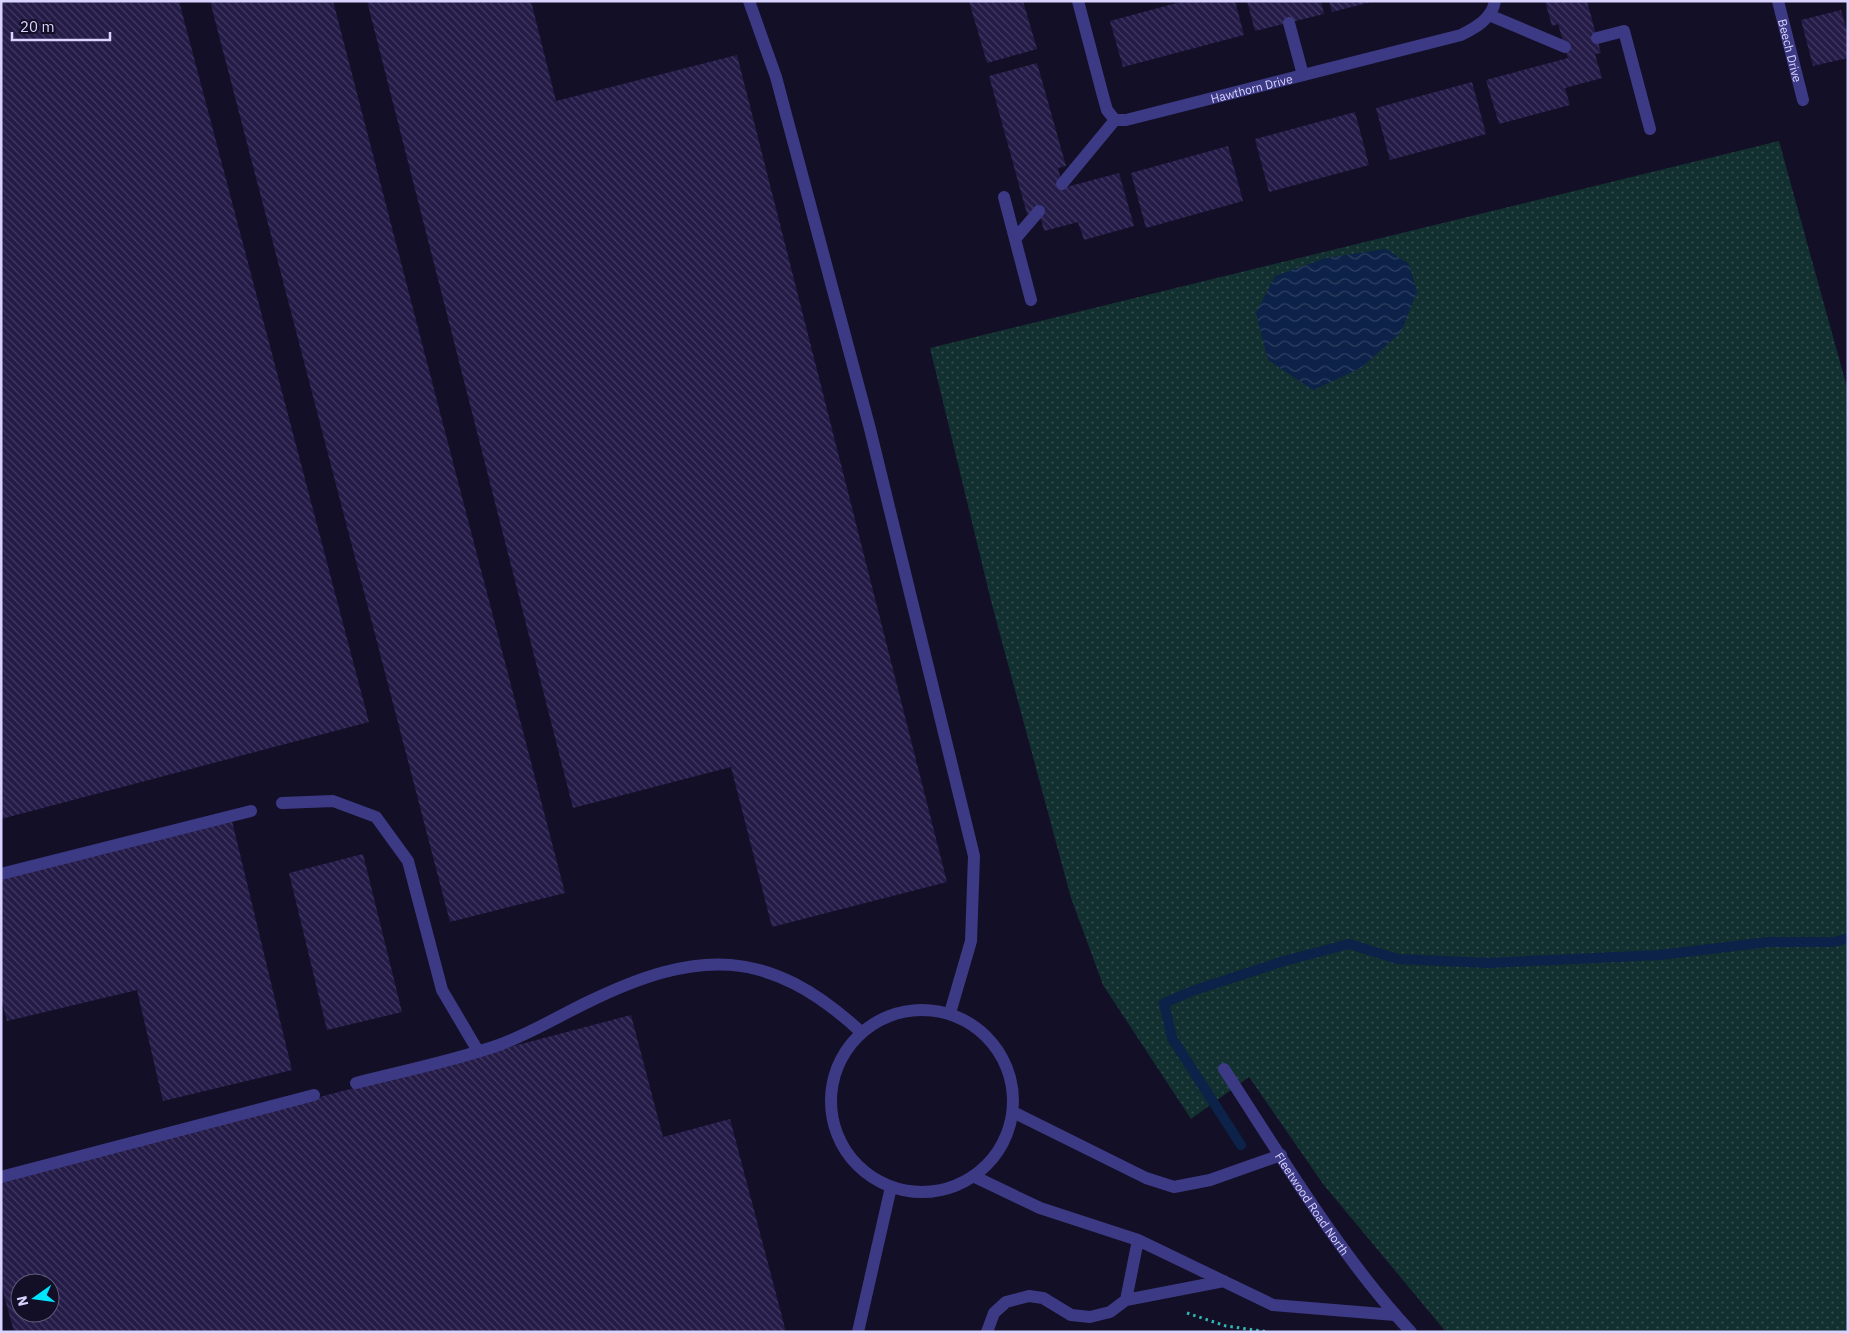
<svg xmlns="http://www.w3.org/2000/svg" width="1849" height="1333" font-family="'IBM Plex Sans',sans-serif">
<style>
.grass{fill:url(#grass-dots)}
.water{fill:url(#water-waves)}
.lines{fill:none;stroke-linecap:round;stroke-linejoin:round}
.stream{stroke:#0c2248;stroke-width:10}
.building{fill:url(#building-back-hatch);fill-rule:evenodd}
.path{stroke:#2fb8b0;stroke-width:3;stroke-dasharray:2.5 4;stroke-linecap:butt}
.lane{stroke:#3d3a85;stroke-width:12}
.street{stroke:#3d3a85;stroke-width:12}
.labels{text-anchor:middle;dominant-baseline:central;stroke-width:5;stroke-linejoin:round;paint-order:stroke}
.street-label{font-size:12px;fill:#d9d4ff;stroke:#130f26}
</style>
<defs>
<pattern id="grass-dots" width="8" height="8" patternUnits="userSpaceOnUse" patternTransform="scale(1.25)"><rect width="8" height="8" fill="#12302f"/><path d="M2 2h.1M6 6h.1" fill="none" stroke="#344d4e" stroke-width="1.8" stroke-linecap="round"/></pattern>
<pattern id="water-waves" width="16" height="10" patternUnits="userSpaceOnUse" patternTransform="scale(1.25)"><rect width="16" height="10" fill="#0c2248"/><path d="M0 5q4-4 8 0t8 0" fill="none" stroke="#2f4163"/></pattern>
<pattern id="building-back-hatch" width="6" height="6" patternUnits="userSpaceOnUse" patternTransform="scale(1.25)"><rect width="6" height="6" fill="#241b47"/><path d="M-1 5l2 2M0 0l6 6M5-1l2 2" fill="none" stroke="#433b63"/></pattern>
</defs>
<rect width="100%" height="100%" fill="#130f26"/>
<!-- grass -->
<path class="grass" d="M1779,141L1848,391V1332H1446L1323,1184L1249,1077L1191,1119L1103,985L1071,898L991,601L930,348Z"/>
<!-- water -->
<path class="water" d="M1386,249L1409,264L1417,292L1401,332L1361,368L1313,390L1268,360L1256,313L1275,276L1326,258Z"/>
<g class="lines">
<!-- stream -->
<path class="stream" d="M1241,1145L1172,1038L1164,1003L1195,990L1284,961L1349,944L1398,959L1489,963L1660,955L1768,942H1834L1848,938"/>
</g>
<!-- building -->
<path class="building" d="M1,1H179L369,722L1,819Z
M210,1H333L565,893L450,922Z
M367,1H531L556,101L737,55L947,882L772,927L731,767L573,808Z
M969,1H1023L1037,49L987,63Z
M1184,1H1235L1244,35L1123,67L1110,21Z
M1247,1H1321L1324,14L1255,31Z
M1329,1H1371V2L1332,12Z
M1545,1H1587L1601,53L1595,54L1602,78L1565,88L1570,105L1499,124L1486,80L1568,58L1558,24L1552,26Z
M1841,10L1848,35V58L1813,66L1801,20Z
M1037,63L1066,166L1058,168L1063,188L1119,173L1134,226L1084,240L1078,222L1044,231L1039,211L1027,214L989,76Z
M1472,82L1486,134L1390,160L1376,108Z
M1355,112L1369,165L1269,192L1255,139Z
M1228,146L1243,201L1146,228L1131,173Z
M232,821L292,1070L163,1101L137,990L7,1021L1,997V877Z
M363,854L402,1012L327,1030L289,873Z
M631,1015L663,1137L730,1119L786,1332H14L1,1284V1181ZM20,1283H50V1313H20Z"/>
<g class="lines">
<!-- path -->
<path class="path" d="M1187,1313L1226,1326L1269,1332"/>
<!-- lane -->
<path class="lane" d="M749,1L776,77L870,429L974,856L971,941L950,1013
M1489,15L1565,47
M1289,23L1303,75
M1597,38L1624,31L1650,129
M1062,184L1115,120
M1004,197L1031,300
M1015,239L1039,211
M282,803L333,801L376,817L408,861L442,990L478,1051
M1,874L251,811
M831 1101a91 91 0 1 1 182 0a91 91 0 1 1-182 0Z
M356,1083C403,1071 453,1061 499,1045C529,1034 559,1016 588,1002C697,949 768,946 861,1032
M1013,1112L1146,1178L1174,1187L1210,1180L1281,1155
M973,1176L1040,1208L1138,1240L1273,1305L1395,1315
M1,1177L314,1095
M1126,1300L1138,1240
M858,1332L891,1187
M987,1332L994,1313L1006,1302L1029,1296L1043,1298L1071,1315L1090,1317L1110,1312L1126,1300L1224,1281"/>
<!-- street -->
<g class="street">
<path id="s1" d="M1078,1L1103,96L1107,110L1115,120H1126L1461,35C1475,28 1492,19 1495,1"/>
<path id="s2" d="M1778,1L1803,100"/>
<path id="s3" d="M1224,1069C1281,1156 1340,1256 1411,1332"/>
</g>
</g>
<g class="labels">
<!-- street labels -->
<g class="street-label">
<text stroke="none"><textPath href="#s2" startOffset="51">Beech Drive</textPath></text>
<text stroke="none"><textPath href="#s1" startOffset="266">Hawthorn Drive</textPath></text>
<text stroke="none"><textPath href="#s3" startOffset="161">Fleetwood Road North</textPath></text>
</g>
</g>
<!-- border -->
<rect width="1849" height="1333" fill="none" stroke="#d9d4ff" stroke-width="5"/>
<!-- north arrow -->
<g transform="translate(35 1298) rotate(256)"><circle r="24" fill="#130f26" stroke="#625e7d"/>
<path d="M0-4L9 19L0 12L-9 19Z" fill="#00e5ff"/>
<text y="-8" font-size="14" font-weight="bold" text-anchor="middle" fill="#d9d4ff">N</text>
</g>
<!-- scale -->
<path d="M12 32v8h98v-8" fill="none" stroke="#d9d4ff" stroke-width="2.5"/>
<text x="20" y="32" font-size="15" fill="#d9d4ff" stroke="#130f26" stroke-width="4" paint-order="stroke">20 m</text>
</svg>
